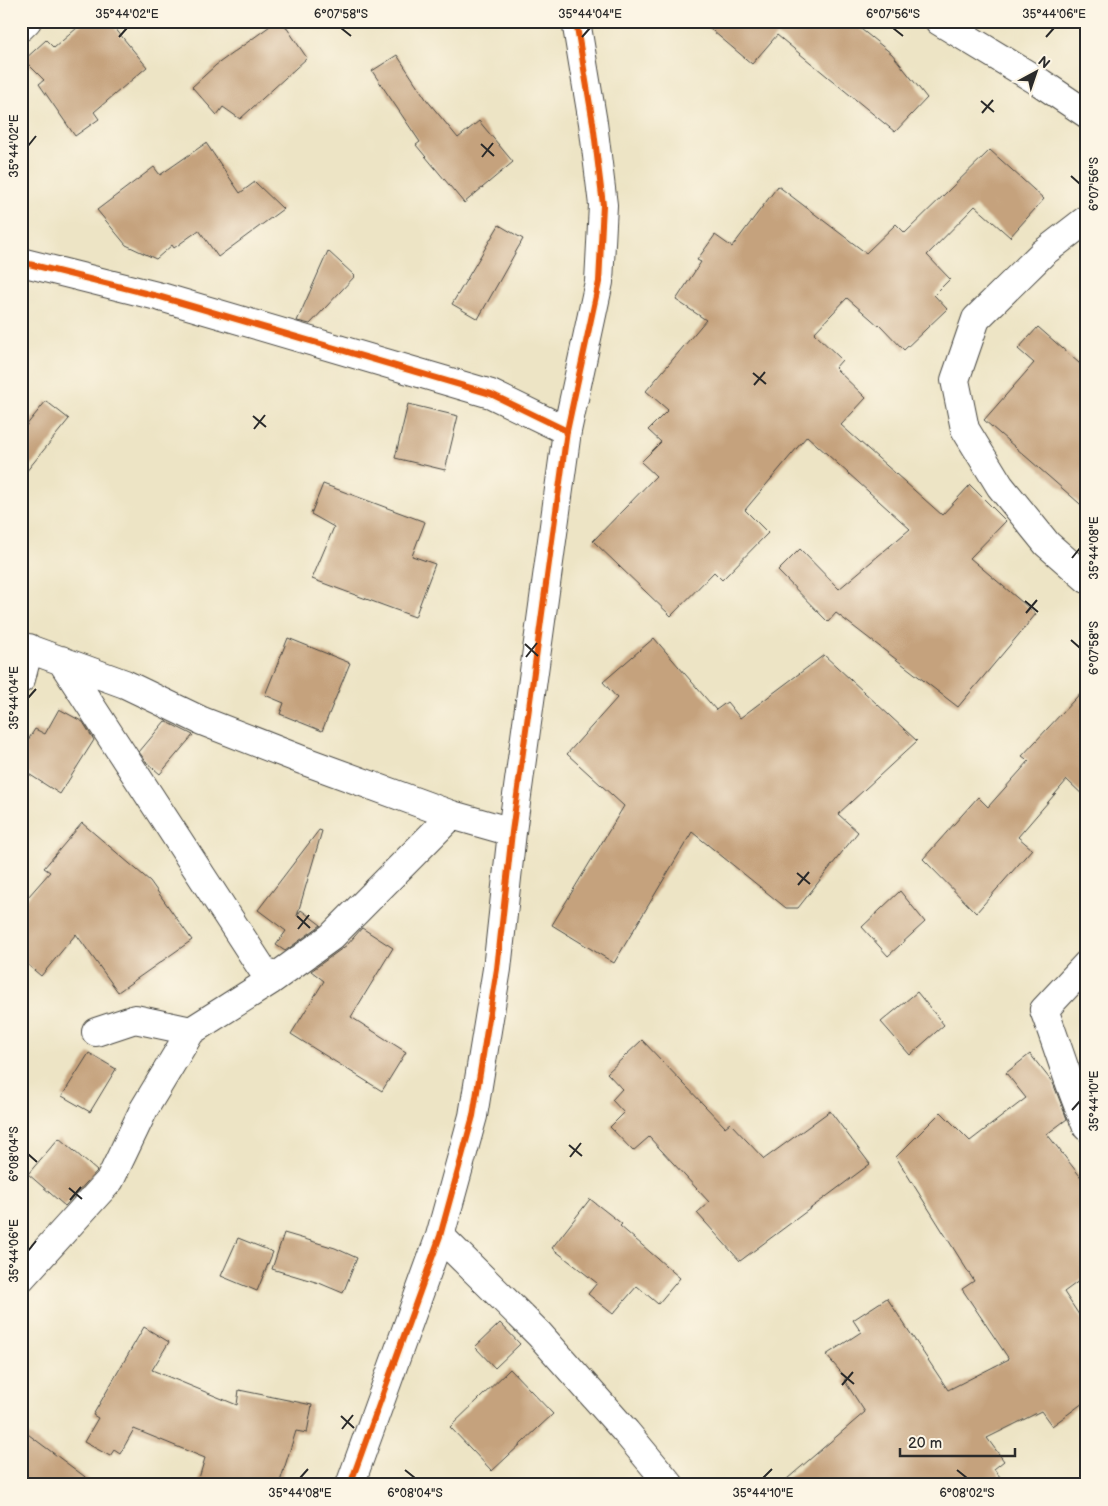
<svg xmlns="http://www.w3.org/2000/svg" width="1108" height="1506" font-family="'Balsamiq Sans',sans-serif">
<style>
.building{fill:#c5a27d}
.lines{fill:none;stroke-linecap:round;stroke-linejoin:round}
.minor-casing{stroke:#484742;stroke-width:30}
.minor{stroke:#fff;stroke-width:28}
.cycleway-casing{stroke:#fcf5e5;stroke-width:9}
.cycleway{stroke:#e8590c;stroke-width:6}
.ticks{fill:none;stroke:#2b2b2b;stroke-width:2}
.neatline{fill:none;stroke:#2b2b2b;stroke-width:2}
.ticks-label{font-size:12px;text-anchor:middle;fill:#2b2b2b}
</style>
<rect width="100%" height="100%" fill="#fcf5e5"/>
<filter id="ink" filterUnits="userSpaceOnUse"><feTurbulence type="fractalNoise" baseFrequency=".02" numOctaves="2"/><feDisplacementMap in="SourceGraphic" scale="10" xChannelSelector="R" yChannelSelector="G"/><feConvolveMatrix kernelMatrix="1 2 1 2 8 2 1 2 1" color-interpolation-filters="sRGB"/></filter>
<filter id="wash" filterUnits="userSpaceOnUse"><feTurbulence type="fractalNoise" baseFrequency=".0096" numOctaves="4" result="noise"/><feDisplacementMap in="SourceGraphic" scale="20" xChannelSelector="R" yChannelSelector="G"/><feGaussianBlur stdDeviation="1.12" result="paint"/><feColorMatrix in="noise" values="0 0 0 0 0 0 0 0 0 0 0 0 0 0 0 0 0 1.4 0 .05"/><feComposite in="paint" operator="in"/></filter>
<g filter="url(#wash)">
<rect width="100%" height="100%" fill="#ede4c5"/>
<g id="blocks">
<!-- building -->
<path class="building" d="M85,21H109L147,67L94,112L99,119L75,136L39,84L44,80L24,60L46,40L54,48Z
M277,21H282L307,58L240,119L223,107L217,115L192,87L216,65Z
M701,21H851L892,54L927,98L895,132L777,35L752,64Z
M397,55L426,99L458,138L479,121L513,162L464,203L416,145L420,142L372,71Z
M206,143L240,193L255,182L283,209L218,257L199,230L174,248L172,245L156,259L126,245L97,210L154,167L160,175Z
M990,150L1044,199L1010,237L975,206L927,255L950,279L934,295L947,309L904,350L880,325L879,326L847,298L814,333L842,360L835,368L866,398L841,425L942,515L970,485L1006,521L970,558L1036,614L958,707L836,613L828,622L778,571L800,549L839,589L910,529L807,436L745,510L768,533L722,580L714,572L671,616L593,541L656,476L641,462L661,442L648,430L668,410L646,391L706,320L676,300L701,262L697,260L715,235L732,247L778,186L866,253L896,224L905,233Z
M499,225L523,239L478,319L452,304Z
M328,251L355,276L310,324L297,321Z
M1038,327L1087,370V510L984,420L1034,363L1018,349Z
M46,401L69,419L21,478V432Z
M408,404L458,416L445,470L395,458Z
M323,484L425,522L412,556L435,564L415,617L312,579L334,527L311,514Z
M288,638L350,663L322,731L280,714L284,703L265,695Z
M654,638L716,710L727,702L740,718L824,655L917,741L838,814L858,832L798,908H786L692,832L614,963L552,925L624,806L567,754L617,698L603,682Z
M1087,686V799L1067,780L1018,837L1032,849L976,913L923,859L978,797L988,807L1029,761L1022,756Z
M59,709L83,722L94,740L60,794L21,769V751L35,729L45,734Z
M165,721L193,735L160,774L147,763L139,752Z
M82,823L150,881L192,940L118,992L76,934L41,976L21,959V905L50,872L44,868Z
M319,830L322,831L297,916L301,910L321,925L285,951L276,945L286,931L258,910Z
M900,891L925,922L888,956L862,927Z
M362,928L393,948L351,1017L406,1052L382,1091L291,1034L324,981L311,971L347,945Z
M917,992L944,1025L910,1055L881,1022Z
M642,1040L725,1127L730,1123L764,1159L830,1111L870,1164L740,1261L697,1213L709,1202L649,1137L633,1151L610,1127L624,1113L612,1100L622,1089L607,1073Z
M89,1053L116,1069L90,1112L62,1096Z
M1030,1054L1053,1083L1067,1119L1047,1134L1087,1185V1275L1064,1292L1087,1327V1400L1052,1426L1041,1411L987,1438L1004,1461L994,1469L1006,1485H780L865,1412L844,1380L846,1378L826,1355L861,1332L853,1320L887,1298L948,1390L1009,1359L962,1289L974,1281L896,1157L941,1112L970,1141L1026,1098L1006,1073Z
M59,1138L97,1171L65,1206L28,1174Z
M590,1199L622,1224L620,1226L680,1278L658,1304L637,1286L613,1314L588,1294L597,1283L552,1248Z
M284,1233L335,1248L357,1258L343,1293L319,1283L272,1269Z
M238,1238L273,1252L257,1291L221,1276Z
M500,1323L520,1344L495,1368L475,1347Z
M144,1327L169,1342L152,1370L237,1405L239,1390L312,1405L307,1433L296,1431L279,1485H197L205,1458L134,1429L120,1454L114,1450L110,1456L84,1442L98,1418L93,1415Z
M510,1369L553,1414L492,1471L450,1427Z
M21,1429L96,1485H21Z"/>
</g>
</g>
<g filter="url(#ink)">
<use href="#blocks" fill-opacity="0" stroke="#484742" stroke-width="1"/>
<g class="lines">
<!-- minor casing -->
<g class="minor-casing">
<path id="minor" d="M939,21L1041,83L1087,114
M21,27L27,21
M1087,219L1043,253L976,319L955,380L965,429L1000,486L1047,544L1087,579
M21,262L161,297L491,394L567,431
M21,646L125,684L202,721L302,760L452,815L512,832
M61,660L270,981
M21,679L29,648
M1087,964L1044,1010C1059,1049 1070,1089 1087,1127
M96,1032L135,1019L191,1031L270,981L331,937L452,815
M440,1236L539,1334L626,1432L670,1485
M21,1278L110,1180L144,1109L191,1031
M350,1485L440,1236L473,1116L497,969L512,832L567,431L599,282L603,205L593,123L576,21"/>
</g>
<!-- minor -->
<use href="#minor" class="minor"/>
<!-- cycleway casing -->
<g class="cycleway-casing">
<path id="cycleway" d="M21,262L161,297L491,394L567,431
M350,1485L440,1236L473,1116L497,969L512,832L567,431L599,282L603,205L593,123L576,21"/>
</g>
<!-- cycleway -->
<use href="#cycleway" class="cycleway"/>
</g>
</g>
<!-- ticks -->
<path class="ticks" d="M341,28L351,36M893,28L903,36M119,37L127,28M582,37L590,28M1046,37L1054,28M981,101L994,112M982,113L993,100M481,144L494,156M28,146L36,136M482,157L493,143M1071,176L1080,184M753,373L766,384M754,385L765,372M253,416L266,427M254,429L265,415M1072,558L1080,548M1025,601L1038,612M1026,613L1037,600M1071,640L1080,648M525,644L538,656M526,657L537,643M28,698L36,689M797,873L810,884M798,885L809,872M297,916L310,928M298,929L309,915M1072,1110L1080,1101M569,1145L582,1156M28,1154L37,1162M570,1157L581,1143M69,1188L82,1199M70,1200L81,1187M28,1251L36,1241M841,1373L854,1384M842,1385L853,1372M341,1416L354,1428M342,1429L353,1415M405,1470L415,1478M957,1470L967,1478M300,1478L308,1469M763,1478L772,1469"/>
<!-- margin -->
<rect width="1108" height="1506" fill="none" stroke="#fcf5e5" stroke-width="55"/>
<!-- north arrow -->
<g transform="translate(1036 72) rotate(40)" stroke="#fcf5e5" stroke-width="4" paint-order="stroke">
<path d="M0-4L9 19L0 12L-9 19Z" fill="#2b2b2b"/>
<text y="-8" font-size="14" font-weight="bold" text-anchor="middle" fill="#2b2b2b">N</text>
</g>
<!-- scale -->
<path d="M900 1448v8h115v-8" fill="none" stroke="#2b2b2b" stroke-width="2.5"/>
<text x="908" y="1448" font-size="15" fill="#2b2b2b" stroke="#fcf5e5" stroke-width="4" paint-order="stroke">20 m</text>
<rect x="28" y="28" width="1052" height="1450" class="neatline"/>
<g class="ticks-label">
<text x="127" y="18">35°44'02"E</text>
<text x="341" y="18">6°07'58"S</text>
<text x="590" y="18">35°44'04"E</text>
<text x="893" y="18">6°07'56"S</text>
<text x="1054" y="18">35°44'06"E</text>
<text transform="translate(14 146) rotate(-90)" y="4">35°44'02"E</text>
<text transform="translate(1094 184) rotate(-90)" y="4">6°07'56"S</text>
<text transform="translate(1094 548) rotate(-90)" y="4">35°44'08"E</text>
<text transform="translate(1094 648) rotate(-90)" y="4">6°07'58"S</text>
<text transform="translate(14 698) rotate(-90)" y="4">35°44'04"E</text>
<text transform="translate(1094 1101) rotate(-90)" y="4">35°44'10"E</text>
<text transform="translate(14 1154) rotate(-90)" y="4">6°08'04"S</text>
<text transform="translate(14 1251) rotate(-90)" y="4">35°44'06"E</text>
<text x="300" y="1497">35°44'08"E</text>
<text x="415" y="1497">6°08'04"S</text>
<text x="763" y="1497">35°44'10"E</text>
<text x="967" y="1497">6°08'02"S</text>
</g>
</svg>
